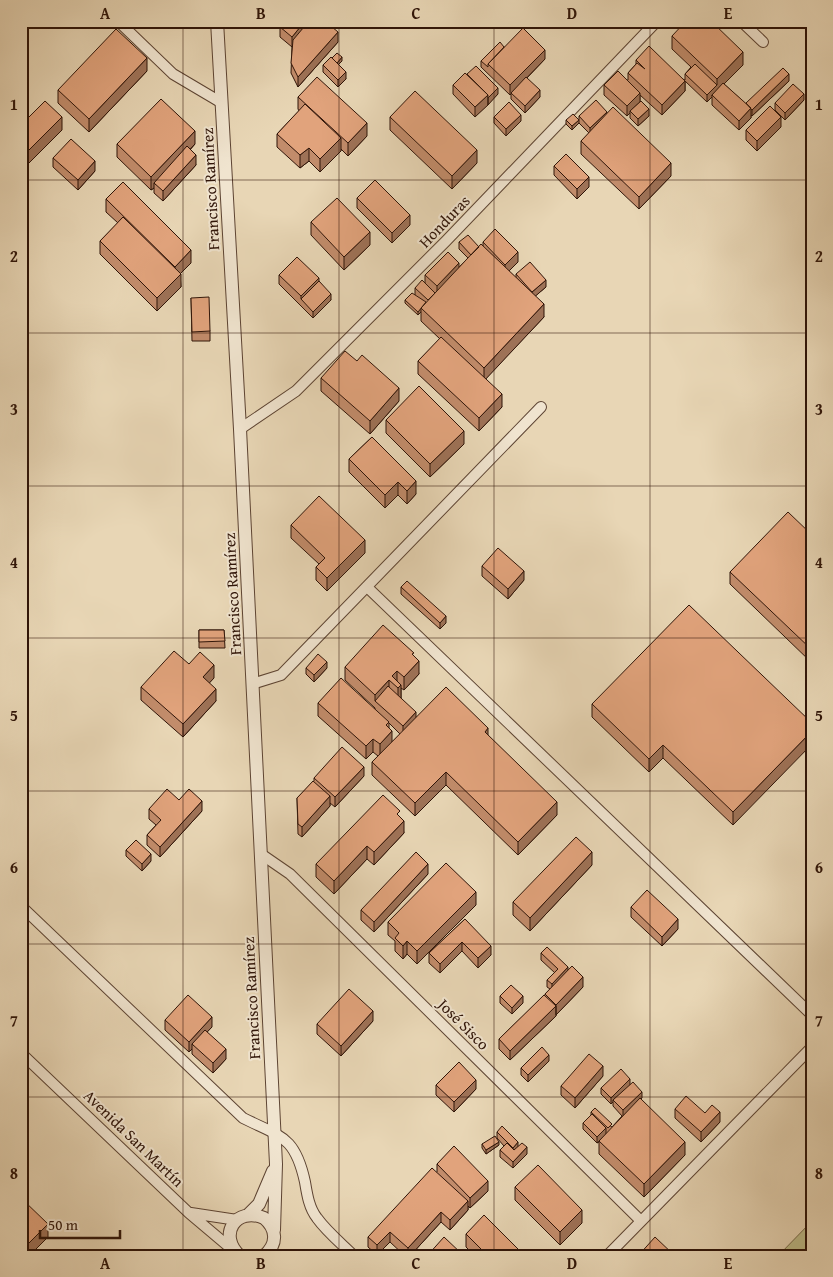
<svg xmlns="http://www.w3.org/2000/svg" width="833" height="1277" font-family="'Gentium Book Plus',serif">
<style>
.green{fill:#bdbc89;stroke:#766848}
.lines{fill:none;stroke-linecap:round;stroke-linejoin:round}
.minor-casing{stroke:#5d4433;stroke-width:12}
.tertiary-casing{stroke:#5d4433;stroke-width:14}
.minor{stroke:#f0e4cf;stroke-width:10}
.tertiary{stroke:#f0e4cf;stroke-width:12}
.wall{fill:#c28c6b;stroke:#2f1408;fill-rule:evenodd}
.shaded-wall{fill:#9e7257;stroke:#2f1408}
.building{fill:#e1a37c;stroke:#2f1408}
.grid{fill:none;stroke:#2f1408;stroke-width:1;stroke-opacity:0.55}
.labels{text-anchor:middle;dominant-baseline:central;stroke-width:4;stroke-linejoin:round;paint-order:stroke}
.street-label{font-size:16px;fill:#2f1408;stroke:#f0e4cf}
.neatline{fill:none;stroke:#2f1408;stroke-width:2}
.grid-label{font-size:16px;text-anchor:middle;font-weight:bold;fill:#2f1408}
</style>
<rect width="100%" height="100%" fill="#e8d6b5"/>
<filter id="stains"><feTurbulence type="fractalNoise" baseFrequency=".004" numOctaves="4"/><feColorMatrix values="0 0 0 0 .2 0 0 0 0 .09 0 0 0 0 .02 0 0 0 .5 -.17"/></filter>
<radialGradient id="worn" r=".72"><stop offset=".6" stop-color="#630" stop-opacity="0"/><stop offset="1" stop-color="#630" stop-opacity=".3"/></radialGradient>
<!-- green -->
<path class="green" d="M812,1221V1256H778Z"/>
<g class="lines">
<!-- minor casing -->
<g class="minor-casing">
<path id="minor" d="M118,21L173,74L222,103
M741,21L763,42
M240,429L296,391L446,241L657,21
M367,587L812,1015
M252,684L281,675L541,407
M261,854L290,874L641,1221
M21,906L243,1118C281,1137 295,1136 305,1182C307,1194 309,1208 317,1218C327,1232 342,1244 354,1256
M21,1053L189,1213L234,1251
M191,1213L237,1220
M607,1256L812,1047"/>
</g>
<!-- tertiary casing -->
<g class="tertiary-casing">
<path id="tertiary" d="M217,21L240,429L276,1164L274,1230
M249,1214L259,1204L273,1171
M240,1256C217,1235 236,1206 264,1218C277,1229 278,1244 264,1256"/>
</g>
<!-- minor -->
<use href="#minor" class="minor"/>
<!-- tertiary -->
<use href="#tertiary" class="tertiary"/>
</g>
<!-- wall -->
<path class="wall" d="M280,27L338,42L298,87L291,73L292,47L280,37Z
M672,36L743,65L724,84L746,104L789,81L752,116L751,115V118L739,130L712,105V97L707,102L685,81V91L662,115L640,95V102L649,116L638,126L630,118V113L627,116L604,95V85L628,80V73L636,64V60L685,80V74L691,67L672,49Z
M504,47L545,59L527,78L540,97L525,113L511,99V94L510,95L481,67V61Z
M332,58L342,61L338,64L346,79L338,87L323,72V65Z
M147,71L89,132L58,103V90Z
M467,74L498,94L475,117L453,94V85Z
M298,97L367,136L348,156L341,149V151L320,172L309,161L300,168L277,147V134L299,111L298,109Z
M804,100L785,120L775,110V103Z
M607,114L671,176L639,209L581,154V141L589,133L579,123L572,130L566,124V120H579V116Z
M390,117L477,163L452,189L390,130Z
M494,117L521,121L506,136L494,123Z
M781,127L757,151L746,140V130Z
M117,144H195L190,150L196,165L163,201L154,193V188L151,190L117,157Z
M53,158L95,171L78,190L53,167Z
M554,166L589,187L577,199L554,175Z
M357,198L410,225L392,243L357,208Z
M106,199L191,263L180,274L181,287L157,311L100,254V241L118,223L106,212Z
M311,222L370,245L344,270L311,235Z
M459,242L479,247L483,246V242L518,262L509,271L516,278V274L546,287L535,296L544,317L485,379L502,407L479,431L418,374V361L440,339L421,321V312L418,315L405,303V300L415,295V288L425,283V275L459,267L468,258L459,249Z
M279,275L319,281L331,300L313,318L279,284Z
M191,298L210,331V341H192Z
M321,378L399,401L370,434L321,391Z
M386,420L464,444L430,477L386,433Z
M372,437L416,494L407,504L398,495L385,508L349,472V459Z
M291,525L365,553L327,591L316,580V567L319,564L291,538Z
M812,535V663L730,584V572Z
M482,566L524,580L508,599L482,576Z
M401,587L446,623L440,629L401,594Z
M199,630H224L225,648H199Z
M414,656L419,674L404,690L401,688V698L416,717L488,735L557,815L518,855L446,785L415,816L372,775V762L378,756L373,752L366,759L318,716V703L375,709V708L345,680V667ZM389,723L400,734L392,742L389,728Z
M189,664L214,678L209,683L216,701L183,737L141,700V687Z
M306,668H327L314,682L306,674Z
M592,704L812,723L733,825L663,758L649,772L592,717Z
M364,776L335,807L330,803V806L302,837L298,834L297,798L314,781V778Z
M179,800L202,811L160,857L147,845V835L156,825L149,819V809Z
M400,817L404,833L374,865L367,859L334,894L316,877V864Z
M126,850L151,861L142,871L126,856Z
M592,865L530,931L513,915V902Z
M428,874L374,932L361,920V910Z
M476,905L417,964L407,954L403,959L395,951V941L388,935V922Z
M631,907L678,929L662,946L631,917Z
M465,919L491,955L478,968L462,951L440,973L429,963V953Z
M541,953L568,970L583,987L556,1015V1014V1016L510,1060L499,1049V1039L545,995V994L550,989L547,987V980L555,973L541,960Z
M500,996L523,1003L512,1014L500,1003Z
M165,1020L212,1027L207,1032L226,1059L213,1073L192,1054V1049L189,1052L165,1030Z
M373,1021L341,1056L317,1034V1024Z
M549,1061L528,1082L521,1075V1068Z
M603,1076L575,1108L561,1095V1086Z
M630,1084L642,1098L641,1099L685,1155L644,1197L599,1154V1142L597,1143L583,1129V1123L591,1115V1112L612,1127L622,1116L613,1106V1102L611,1104L601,1094V1088Z
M436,1085L476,1089L454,1112L436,1095Z
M675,1109L705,1113L720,1122L701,1142L675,1118Z
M497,1132L518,1146L527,1154L513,1168L500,1157V1150L504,1146L497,1138Z
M482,1144L499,1145L486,1154L482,1148Z
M437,1164L488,1191L470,1208L468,1206V1210L450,1230L441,1222L410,1256H405L390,1242L377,1255L368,1247V1237L437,1172Z
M515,1187L582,1223L560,1245L515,1200Z
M466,1234L525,1256H475L466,1247Z"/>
<!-- shaded-wall -->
<path class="shaded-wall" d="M305,21H313L292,47V37Z
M338,32V42L298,87V77Z
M545,50V59L510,95V85Z
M743,52V65L712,96V95V97L707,102V95L717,85V79Z
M342,57V61L337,66V63Z
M147,58V71L89,132V119Z
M346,72V79L338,87V80Z
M789,74V81L752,116V110Z
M685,81V91L662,115V105Z
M498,88V94L488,105V98Z
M540,90V97L525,113V106Z
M640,93V102L630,111V113L627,116V106Z
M804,94V100L785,120V113Z
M488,95V105L475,117V107Z
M751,108V118L739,130V121Z
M649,109V116L638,126V119Z
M607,112V118L590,135V128Z
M521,115V121L506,136V129Z
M62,117V130L21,171V158Z
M781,117V127L757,151V141Z
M579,120V123L572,130V126Z
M367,123V136L348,156V143Z
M195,131V144L156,185L154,183V188L151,190V177Z
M341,138V151L320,172V159Z
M309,148V161L300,168V155Z
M477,150V163L452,189V176Z
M196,155V165L163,201V191Z
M95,161V171L78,190V180Z
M671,163V176L639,209V197Z
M589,177V187L577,199V189Z
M410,215V225L392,243V233Z
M370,232V245L344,270V257Z
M191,250V263L175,279V267Z
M518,252V262L505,275V265Z
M459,263V273L437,294V286Z
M181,274V287L157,311V298Z
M319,278V288L301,299V296Z
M546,280V287L532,299V292Z
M331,294V300L313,318V312Z
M544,304V317L484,381V368Z
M421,308V312L418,315V312Z
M399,388V401L370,434V421Z
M502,394V407L479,431V418Z
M464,431V444L430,477V464Z
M416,481V494L407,504V491Z
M398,482V495L385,508V495Z
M365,540V553L327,591V578Z
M524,571V580L508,599V589Z
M446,616V623L440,629V623Z
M419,661V674L404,690V677Z
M327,662V668L314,682V675Z
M214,665V678L203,690V677Z
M397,671V684L392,676Z
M389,680V693L375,701V695Z
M401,685V698L398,701V688Z
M216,689V701L183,737V724Z
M416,712V721L403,736V726Z
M488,728V741L485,732Z
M392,731V744L380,757V744Z
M812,731V744L733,825V812Z
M373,739V752L366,759V746Z
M663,745V758L649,772V759Z
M364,767V776L335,807V797Z
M446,772V785L415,816V803Z
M330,796V806L302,837V827Z
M202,801V811L160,857V847Z
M557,802V815L518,855V842Z
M404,821V833L374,865V852Z
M367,846V859L334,894V881Z
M592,852V865L530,931V918Z
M151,854V861L142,871V864Z
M428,864V874L374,932V922Z
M476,892V905L417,964V951Z
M678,919V929L662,946V937Z
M407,941V954L403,959V946Z
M462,942V951L440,973V964Z
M491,946V955L478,968V958Z
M568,967V974L552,991V984Z
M583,977V987L556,1015V1005Z
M523,996V1003L512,1014V1008Z
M556,1006V1016L510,1060V1051Z
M373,1011V1021L341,1056V1046Z
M212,1017V1027L194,1046L192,1044V1049L189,1052V1042Z
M226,1049V1059L213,1073V1063Z
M549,1055V1061L528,1082V1075Z
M603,1066V1076L575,1108V1098Z
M630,1079V1086L613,1100V1102L611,1104V1098Z
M476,1080V1089L454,1112V1102Z
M642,1092V1098L623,1117V1110Z
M720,1112V1122L701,1142V1132Z
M606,1128V1135L597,1143V1137Z
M499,1142V1145L486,1154V1150Z
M518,1142V1149L513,1154V1148Z
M685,1142V1155L644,1197V1184Z
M527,1147V1154L513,1168V1162Z
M488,1181V1191L470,1208V1198Z
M468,1201V1210L450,1230V1220Z
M582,1210V1223L560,1245V1232Z
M441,1212V1222L410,1256H408V1248Z
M48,1224V1237L29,1256H21V1251Z
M390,1232V1242L377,1255V1245Z"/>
<!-- building -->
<path class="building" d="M285,21H305L292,37L280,27Z
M309,21H325L338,32L298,77L291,63L293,40Z
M686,21H711L743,52L717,79L672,36Z
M523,28L545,50L510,85L488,64Z
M116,29L147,58L89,119L58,90Z
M500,42L504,47L488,64V67L481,61Z
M649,46L685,81L662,105L628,73L637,63L645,69L636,60Z
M337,53L342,57L337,63L332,58Z
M331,57L346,72L338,80L323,65Z
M695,64L717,85L707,95L685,74Z
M476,66L498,88L488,98V95L467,74Z
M783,68L789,74L752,110L746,103Z
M618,71L640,93L627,106L604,85Z
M465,73L488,95L475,107L453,85Z
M317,77L367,123L348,143L298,97Z
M526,77L540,90L525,106L511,93Z
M723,83L751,108L739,121L712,95Z
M793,84L804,94L785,113L775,103Z
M415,91L477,150L452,176L390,117Z
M161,99L195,131L151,177L117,144Z
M596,100L607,112L590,128L579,116Z
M45,101L62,117L21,158V125Z
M641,101L649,109L638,119L630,111Z
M509,102L521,115L506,129L494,117Z
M305,104L341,138L320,159L309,148L300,155L277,134Z
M770,106L781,117L757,141L746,130Z
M613,107L671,163L639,197L581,141Z
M573,114L579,120L572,126L566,120Z
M71,139L95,161L78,180L53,158Z
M187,146L196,155L163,191L154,183Z
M566,154L589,177L577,189L554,166Z
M375,180L410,215L392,233L357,198Z
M123,182L191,250L175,267L106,199Z
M337,198L370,232L344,257L311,222Z
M123,217L181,274L157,298L100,241Z
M495,229L518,252L505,265L483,242Z
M468,235L479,247L471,255L459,242Z
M481,244L544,304L484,368L421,308Z
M448,252L459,263L437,286L425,275Z
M297,257L319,278L301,296L279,275Z
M530,262L546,280L532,292L516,274Z
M422,280L435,293L428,300L415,288Z
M319,281L331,294L313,312L301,299Z
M412,293L426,302L418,312L405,300Z
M209,297L210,331L192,332L191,298Z
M441,337L502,394L479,418L418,361Z
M345,351L357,361L362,355L399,388L370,421L321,378Z
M419,386L464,431L430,464L386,420Z
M372,437L416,481L407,491L398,482L385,495L349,459Z
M319,496L365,540L327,578L316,567L325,558L291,525Z
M788,512L812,535V650L730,572Z
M498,548L524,571L508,589L482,566Z
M407,581L446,616L440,623L401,587Z
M689,605L812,723V731L733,812L663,745L649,759L592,704Z
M383,625L414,653L412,654L419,661L404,677L397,671L392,676L401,685L398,688L389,680L375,695L345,667Z
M199,630H224L225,641L199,642Z
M174,651L189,664L200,652L214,665L203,677L216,689L183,724L141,687Z
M318,654L327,662L314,675L306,668Z
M341,678L389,722L386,725L392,731L380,744L373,739L366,746L318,703Z
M388,686L416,712L403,726L375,701Z
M446,687L488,728L485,732L557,802L518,842L446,772L415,803L372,762Z
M342,747L364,767L335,797L314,778Z
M313,781L330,796L302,827L298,824L297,798Z
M167,789L179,800L189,789L202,801L160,847L147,835L161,820L149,809Z
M383,795L400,811L397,814L404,821L374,852L367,846L334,881L316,864Z
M576,837L592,852L530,918L513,902Z
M136,840L151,854L142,864L126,850Z
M416,852L428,864L374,922L361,910Z
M446,863L476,892L417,951L407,941L403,946L395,938L399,933L388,922Z
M647,890L678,919L662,937L631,907Z
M465,919L491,946L478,958L462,942L440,964L429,953Z
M547,947L568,967L552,984L547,980L558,969L541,953Z
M572,966L583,977L556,1005L545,994Z
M511,985L523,996L512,1008L500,996Z
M349,989L373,1011L341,1046L317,1024Z
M188,995L212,1017L189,1042L165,1020Z
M544,995L556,1006L510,1051L499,1039Z
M205,1030L226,1049L213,1063L192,1044Z
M542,1047L549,1055L528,1075L521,1068Z
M589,1054L603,1066L575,1098L561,1086Z
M459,1062L476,1080L454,1102L436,1085Z
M621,1069L630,1079L611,1098L601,1088Z
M633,1082L642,1092L623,1110L613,1100Z
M686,1096L705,1113L712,1105L720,1112L701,1132L675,1109Z
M640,1098L685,1142L644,1184L599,1141Z
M595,1108L612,1124L608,1128L591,1112Z
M592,1114L606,1128L597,1137L583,1123Z
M502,1126L518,1142L513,1148L497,1132Z
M495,1136L499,1142L486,1150L482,1144Z
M507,1143L514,1150L522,1143L527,1147L513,1162L500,1150Z
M454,1146L488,1181L470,1198L437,1164Z
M538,1165L582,1210L560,1232L515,1187Z
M432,1168L468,1201L450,1220L441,1212L408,1248L390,1232L377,1245L368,1237Z
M21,1198L48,1224L21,1251Z
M484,1215L525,1256H488L466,1234Z
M444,1237L463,1255L462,1256H427Z
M655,1237L675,1256H638Z"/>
<!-- grid -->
<path class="grid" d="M183,21V1256M339,21V1256M494,21V1256M650,21V1256M21,180H812M21,333H812M21,486H812M21,638H812M21,791H812M21,944H812M21,1097H812"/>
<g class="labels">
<!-- street labels -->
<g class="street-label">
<text transform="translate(210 189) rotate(-93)">Francisco Ramírez</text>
<text transform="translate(444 221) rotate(-46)">Honduras</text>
<text transform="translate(232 594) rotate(-93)">Francisco Ramírez</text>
<text transform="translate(251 998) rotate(-93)">Francisco Ramírez</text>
<text transform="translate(464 1024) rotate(45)">José Sisco</text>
<text transform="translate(134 1138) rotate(44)">Avenida San Martín</text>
</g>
</g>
<!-- margin -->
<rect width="833" height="1277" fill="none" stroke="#e8d6b5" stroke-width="55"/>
<!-- scale -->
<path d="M40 1230v8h80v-8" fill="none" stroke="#2f1408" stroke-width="2.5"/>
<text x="48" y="1230" font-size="15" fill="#2f1408" stroke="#f0e4cf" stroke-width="4" paint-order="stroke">50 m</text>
<rect x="28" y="28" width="778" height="1222" class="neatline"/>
<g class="grid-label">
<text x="105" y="19">A</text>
<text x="261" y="19">B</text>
<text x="416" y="19">C</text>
<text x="572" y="19">D</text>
<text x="728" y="19">E</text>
<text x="14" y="110">1</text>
<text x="819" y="110">1</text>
<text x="14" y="262">2</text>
<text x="819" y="262">2</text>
<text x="14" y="415">3</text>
<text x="819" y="415">3</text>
<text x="14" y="568">4</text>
<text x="819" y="568">4</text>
<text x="14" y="721">5</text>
<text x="819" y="721">5</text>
<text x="14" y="873">6</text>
<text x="819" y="873">6</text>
<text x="14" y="1026">7</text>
<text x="819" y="1026">7</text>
<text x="14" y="1179">8</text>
<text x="819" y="1179">8</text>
<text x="105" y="1269">A</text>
<text x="261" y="1269">B</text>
<text x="416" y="1269">C</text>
<text x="572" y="1269">D</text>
<text x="728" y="1269">E</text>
</g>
<rect width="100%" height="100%" filter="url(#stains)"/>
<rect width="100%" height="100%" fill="url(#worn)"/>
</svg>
